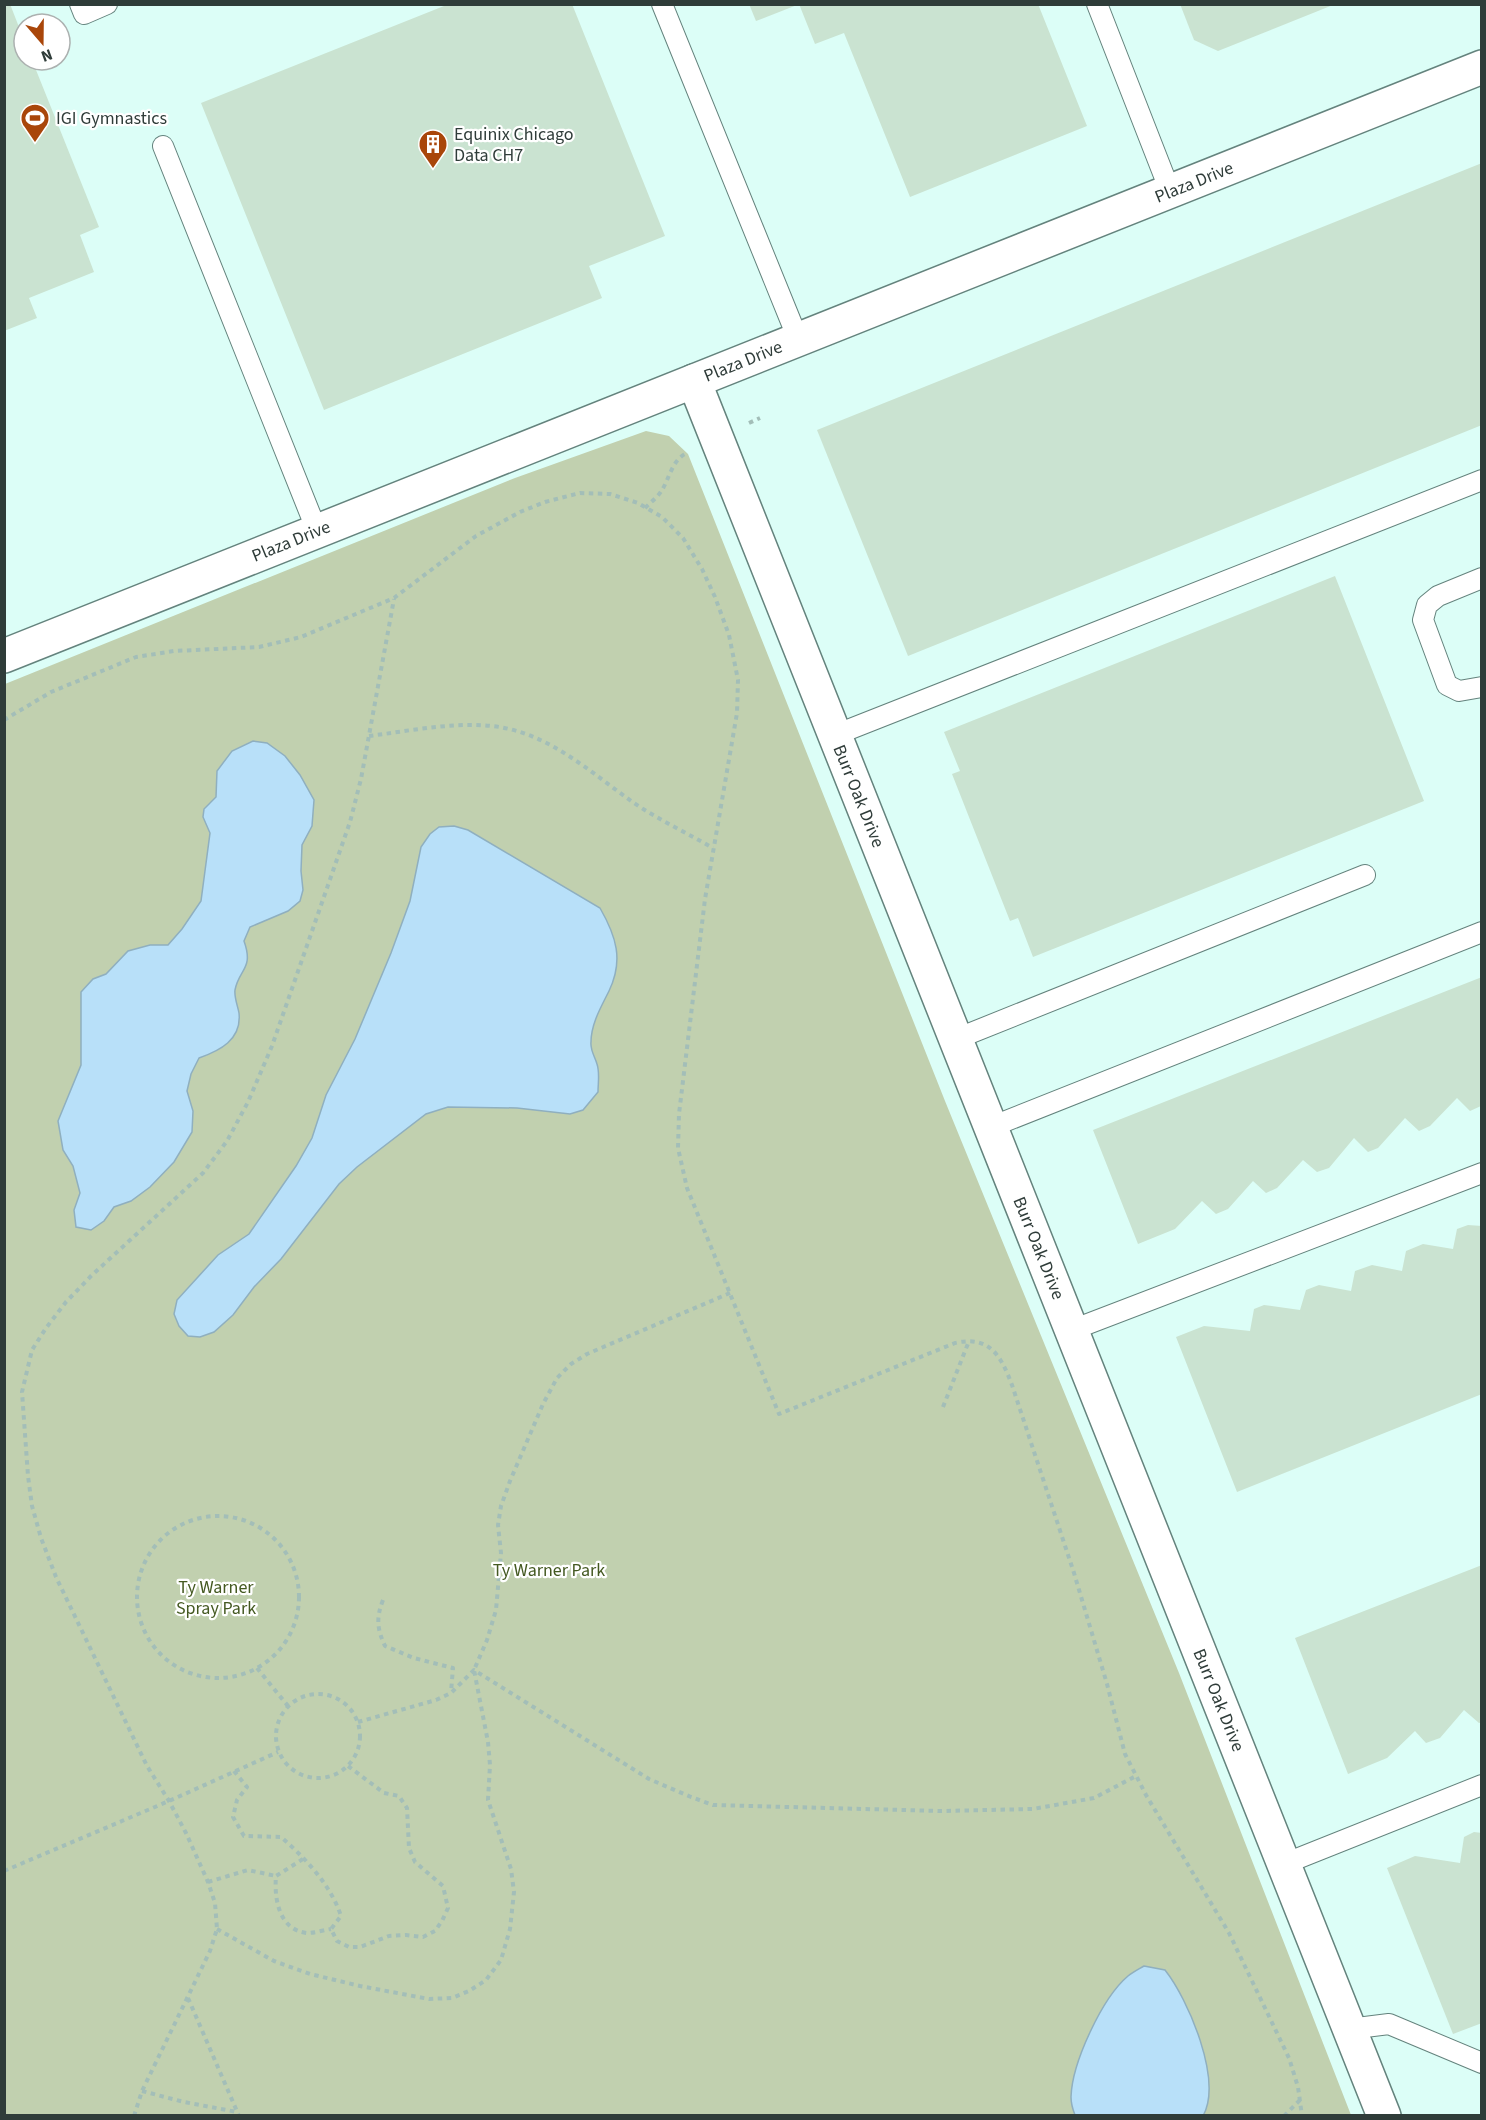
<svg xmlns="http://www.w3.org/2000/svg" width="1486" height="2120" font-family="'Source Sans 3',sans-serif">
<rect width="100%" height="100%" fill="#dcfef7"/>
<polygon fill="#c1d0af" points="646,431 669,436 688,454 945,1101 1179,1673 1351,2115 5,2116 5,684 515,478"/>
<g fill="#b8e0f9" stroke="#8fafbf" stroke-width="1.5">
<path d="M 253,741 L 267,743 L 285,756 L 300,775 L 314,800 L 312,826 L 302,845 L 301,871 L 303,890 L 300,901 L 288,911 L 250,927 L 244,941 C 254,969 239,969 235,990 C 234,997 238,1007 239,1013 C 242,1040 219,1051 199,1058 L 191,1074 L 187,1091 L 193,1111 L 192,1132 L 174,1162 L 150,1187 L 131,1201 L 114,1207 L 104,1221 L 91,1230 L 76,1227 L 74,1210 L 80,1193 L 73,1166 L 63,1150 L 58,1121 L 81,1065 L 81,992 L 93,979 L 106,974 L 128,951 L 150,945 L 168,945 L 182,929 L 201,901 L 210,833 L 203,817 L 204,809 L 216,797 L 217,771 L 232,751 Z"/>
<path d="M 454,826 L 468,830 L 600,908 C 616,936 624,960 609,991 C 601,1007 591,1024 591,1042 C 590,1050 595,1057 597,1064 C 600,1073 598,1083 598,1092 L 583,1110 L 570,1114 L 517,1108 L 448,1107 L 426,1114 L 357,1167 L 339,1184 L 281,1259 L 254,1287 L 233,1315 L 214,1332 L 200,1337 L 188,1336 L 179,1326 L 174,1314 L 177,1300 L 218,1255 L 249,1234 L 296,1166 L 312,1138 L 326,1095 L 355,1039 L 391,953 L 410,901 L 421,847 L 430,834 L 439,827 Z"/>
<path d="M 1144,1966 L 1165,1970 C 1188,1999 1223,2080 1203,2116 L 1075,2115 C 1073,2110 1071,2103 1071,2097 C 1072,2063 1102,1998 1128,1976 C 1133,1972 1139,1969 1144,1966 Z"/>
</g>
<g fill="#cae3d1">
<polygon points="4,4 10,4 24,40 24,60 32,60 99,227 80,235 94,272 29,298 37,318 4,331"/>
<polygon points="449,4 572,4 665,236 589,266 602,298 324,410 201,103"/>
<polygon points="749,4 797,4 797,5 756,21"/>
<polygon points="799,4 1038,4 1087,126 910,197 844,33 815,44"/>
<polygon points="1180,4 1333,4 1333,5 1218,51 1194,40"/>
<polygon points="1482,163 1482,425 908,656 817,430"/>
<polygon points="1335,576 1424,801 1033,957 1018,918 1010,921 952,774 960,771 944,732"/>
<polygon points="1482,977 1481,1106 1470,1111 1457,1098 1430,1126 1419,1131 1405,1118 1378,1148 1368,1152 1354,1138 1329,1168 1317,1172 1303,1160 1277,1188 1266,1193 1253,1181 1228,1209 1216,1214 1202,1201 1175,1229 1138,1244 1093,1130"/>
<polygon points="1468,1225 1482,1226 1482,1394 1237,1492 1176,1337 1204,1326 1250,1331 1254,1309 1264,1305 1300,1310 1306,1290 1319,1285 1351,1291 1355,1271 1372,1265 1402,1271 1406,1251 1423,1244 1453,1249 1457,1229"/>
<polygon points="1482,1565 1482,1722 1479,1723 1464,1710 1440,1738 1426,1743 1415,1731 1387,1758 1348,1774 1295,1638"/>
<polygon points="1474,1832 1482,1833 1482,2023 1453,2034 1387,1868 1415,1856 1460,1863 1464,1837"/>
</g>
<g fill="none" stroke-linecap="round" stroke-linejoin="round">
<g stroke="#64837d" stroke-width="22">
<g id="service">
<polyline points="80,4 84,14 107,4"/>
<polyline points="662,4 798,339"/>
<polyline points="1097,4 1170,191"/>
<polyline points="163,146 317,531"/>
<polyline points="1482,578 1438,596 1427,605 1423,620 1447,685 1459,691 1482,687"/>
<polyline points="835,735 1482,480"/>
<polyline points="956,1039 1365,875"/>
<polyline points="991,1127 1482,932"/>
<polyline points="1072,1330 1482,1173"/>
<polyline points="1284,1864 1482,1785"/>
<polyline points="1349,2029 1389,2024 1482,2063"/>
</g>
</g>
<g stroke="#64837d" stroke-width="36">
<g id="minor">
<polyline points="694,381 1384,2116"/>
<polyline points="4,656 1482,67"/>
</g>
</g>
<g stroke="#a3beb8" stroke-width="4" stroke-dasharray="4.5 4.5" stroke-linecap="butt">
<polyline points="749,423 760,418"/>
<path d="M 645,508 C 651,502 658,497 662,490 C 669,479 672,461 685,454"/>
<path d="M 4,720 L 51,692 L 136,657 L 174,651 L 259,647 L 301,637 L 394,598 L 476,536 L 520,512 L 545,502 L 580,493 L 610,494 L 638,503 L 662,517 L 683,538 L 702,569 L 715,597 L 729,635 L 738,680 L 737,713 L 705,899 L 679,1114 L 678,1148 L 687,1188 L 779,1414 L 955,1343 C 990,1335 1001,1356 1012,1385 L 1074,1573 L 1107,1684 L 1125,1754 L 1146,1795 L 1229,1933 L 1289,2058 L 1298,2087 L 1302,2116"/>
<path d="M 369,736 C 409,731 451,722 492,726 C 548,732 590,772 634,803 C 659,820 687,833 713,848"/>
<polyline points="943,1407 969,1341"/>
<circle cx="218" cy="1597" r="81"/>
<path d="M 383,1600 C 376,1618 377,1629 385,1646 L 414,1658 L 453,1668 L 451,1692"/>
<polyline points="257,1668 288,1706"/>
<circle cx="318" cy="1736" r="42"/>
<polyline points="358,1722 436,1700 451,1693 474,1670 649,1779 691,1797 713,1805 941,1811 1033,1809 1094,1798 1136,1776"/>
<path d="M 234,1771 L 247,1787 L 237,1800 L 233,1817 L 244,1836 L 281,1837 C 305,1858 331,1885 341,1916 L 331,1929 L 337,1941 L 349,1947 L 360,1947 L 389,1936 L 406,1935 L 423,1937 L 435,1931 L 442,1921 L 448,1908 L 443,1886 L 415,1862 L 409,1848 L 407,1808 L 399,1796 L 384,1793 L 348,1766"/>
<path d="M 303,1859 L 276,1876 C 274,1899 279,1930 307,1933 C 315,1933 324,1930 331,1929"/>
<polyline points="4,1871 169,1801 278,1752"/>
<polyline points="208,1882 248,1870 276,1876"/>
<polyline points="217,1929 274,1961 310,1974 360,1986 429,1999 452,1998 469,1991 486,1980 501,1960 510,1929 514,1892 511,1869 488,1800 490,1765 488,1742 474,1670 487,1640 496,1610 501,1553 498,1525 501,1506 510,1481 543,1404 557,1378 571,1364 587,1354 730,1293"/>
<polyline points="188,1998 239,2116"/>
<polyline points="142,2091 184,2102 237,2112"/>
<polyline points="134,2116 142,2091 210,1951 217,1929 215,1903 208,1882 186,1833 169,1801 147,1766 56,1577 41,1538 32,1506 28,1476 22,1392 32,1350 46,1328 66,1302 91,1276 203,1173 227,1141 248,1102 272,1046 350,822 361,779 394,599"/>
<polyline points="1284,2116 1300,2100"/>
</g>
<use href="#service" stroke="#fff" stroke-width="20"/>
<use href="#minor" stroke="#fff" stroke-width="33"/>
</g>
<defs>
<g id="stadium-pin" transform="scale(1.5)"><path d="M0 17L-7.5 6A9.5 9.5 0 1 1 7.5 6Z" fill="#a9460a" stroke="#fff"/><path d="M0-5a6.5 5 0 1 0 0 10a6.5 5 0 1 0 0-10ZM-3.5-1.8h7v3.6h-7Z" fill="#fff"/></g>
<g id="building-pin" transform="scale(1.5)"><path d="M0 17L-7.5 6A9.5 9.5 0 1 1 7.5 6Z" fill="#a9460a" stroke="#fff"/><path d="M-4-6H4V6H1V3H-1V6H-4ZM-2.5-4.3h1.7v1.8h-1.7ZM.8-4.3h1.7v1.8H.8ZM-2.5-1h1.7V.8h-1.7ZM.8-1h1.7V.8H.8Z" fill="#fff"/></g>
</defs>
<g fill-rule="evenodd">
<use href="#stadium-pin" x="35" y="118"/>
<use href="#building-pin" x="433" y="144"/>
</g>
<g text-anchor="middle" stroke-width="4.5" stroke-linejoin="round" paint-order="stroke">
<g font-size="18" fill="#2f3c39" stroke="#fff" text-anchor="start">
<text x="56" y="124">IGI Gymnastics</text>
<text x="454" y="140">Equinix Chicago<tspan x="454" dy="21">Data CH7</tspan></text>
</g>
<g font-size="18" fill="#2f3c39" stroke="#fff">
<text transform="translate(1194 182) rotate(-22)" y="6">Plaza Drive</text>
<text transform="translate(743 361) rotate(-22)" y="6">Plaza Drive</text>
<text transform="translate(291 541) rotate(-22)" y="6">Plaza Drive</text>
<text transform="translate(859 796) rotate(68)" y="6">Burr Oak Drive</text>
<text transform="translate(1039 1248) rotate(68)" y="6">Burr Oak Drive</text>
<text transform="translate(1219 1700) rotate(68)" y="6">Burr Oak Drive</text>
</g>
<g font-size="18" fill="#445921" stroke="#fff">
<text x="549" y="1576">Ty Warner Park</text>
<text x="216" y="1593">Ty Warner<tspan x="216" dy="21">Spray Park</tspan></text>
</g>
</g>
<rect width="1486" height="2120" fill="none" stroke="#2f3c39" stroke-width="12"/>
<g transform="translate(42 42) rotate(160)"><circle r="28" fill="#ffffff" stroke="#acb1b0" stroke-width="1.5"/>
<path d="M0-4.5L10 22L0 15L-10 22Z" fill="#a9460a"/>
<text y="-9" font-size="16" font-weight="bold" text-anchor="middle" fill="#2f3c39">N</text>
</g>
</svg>
